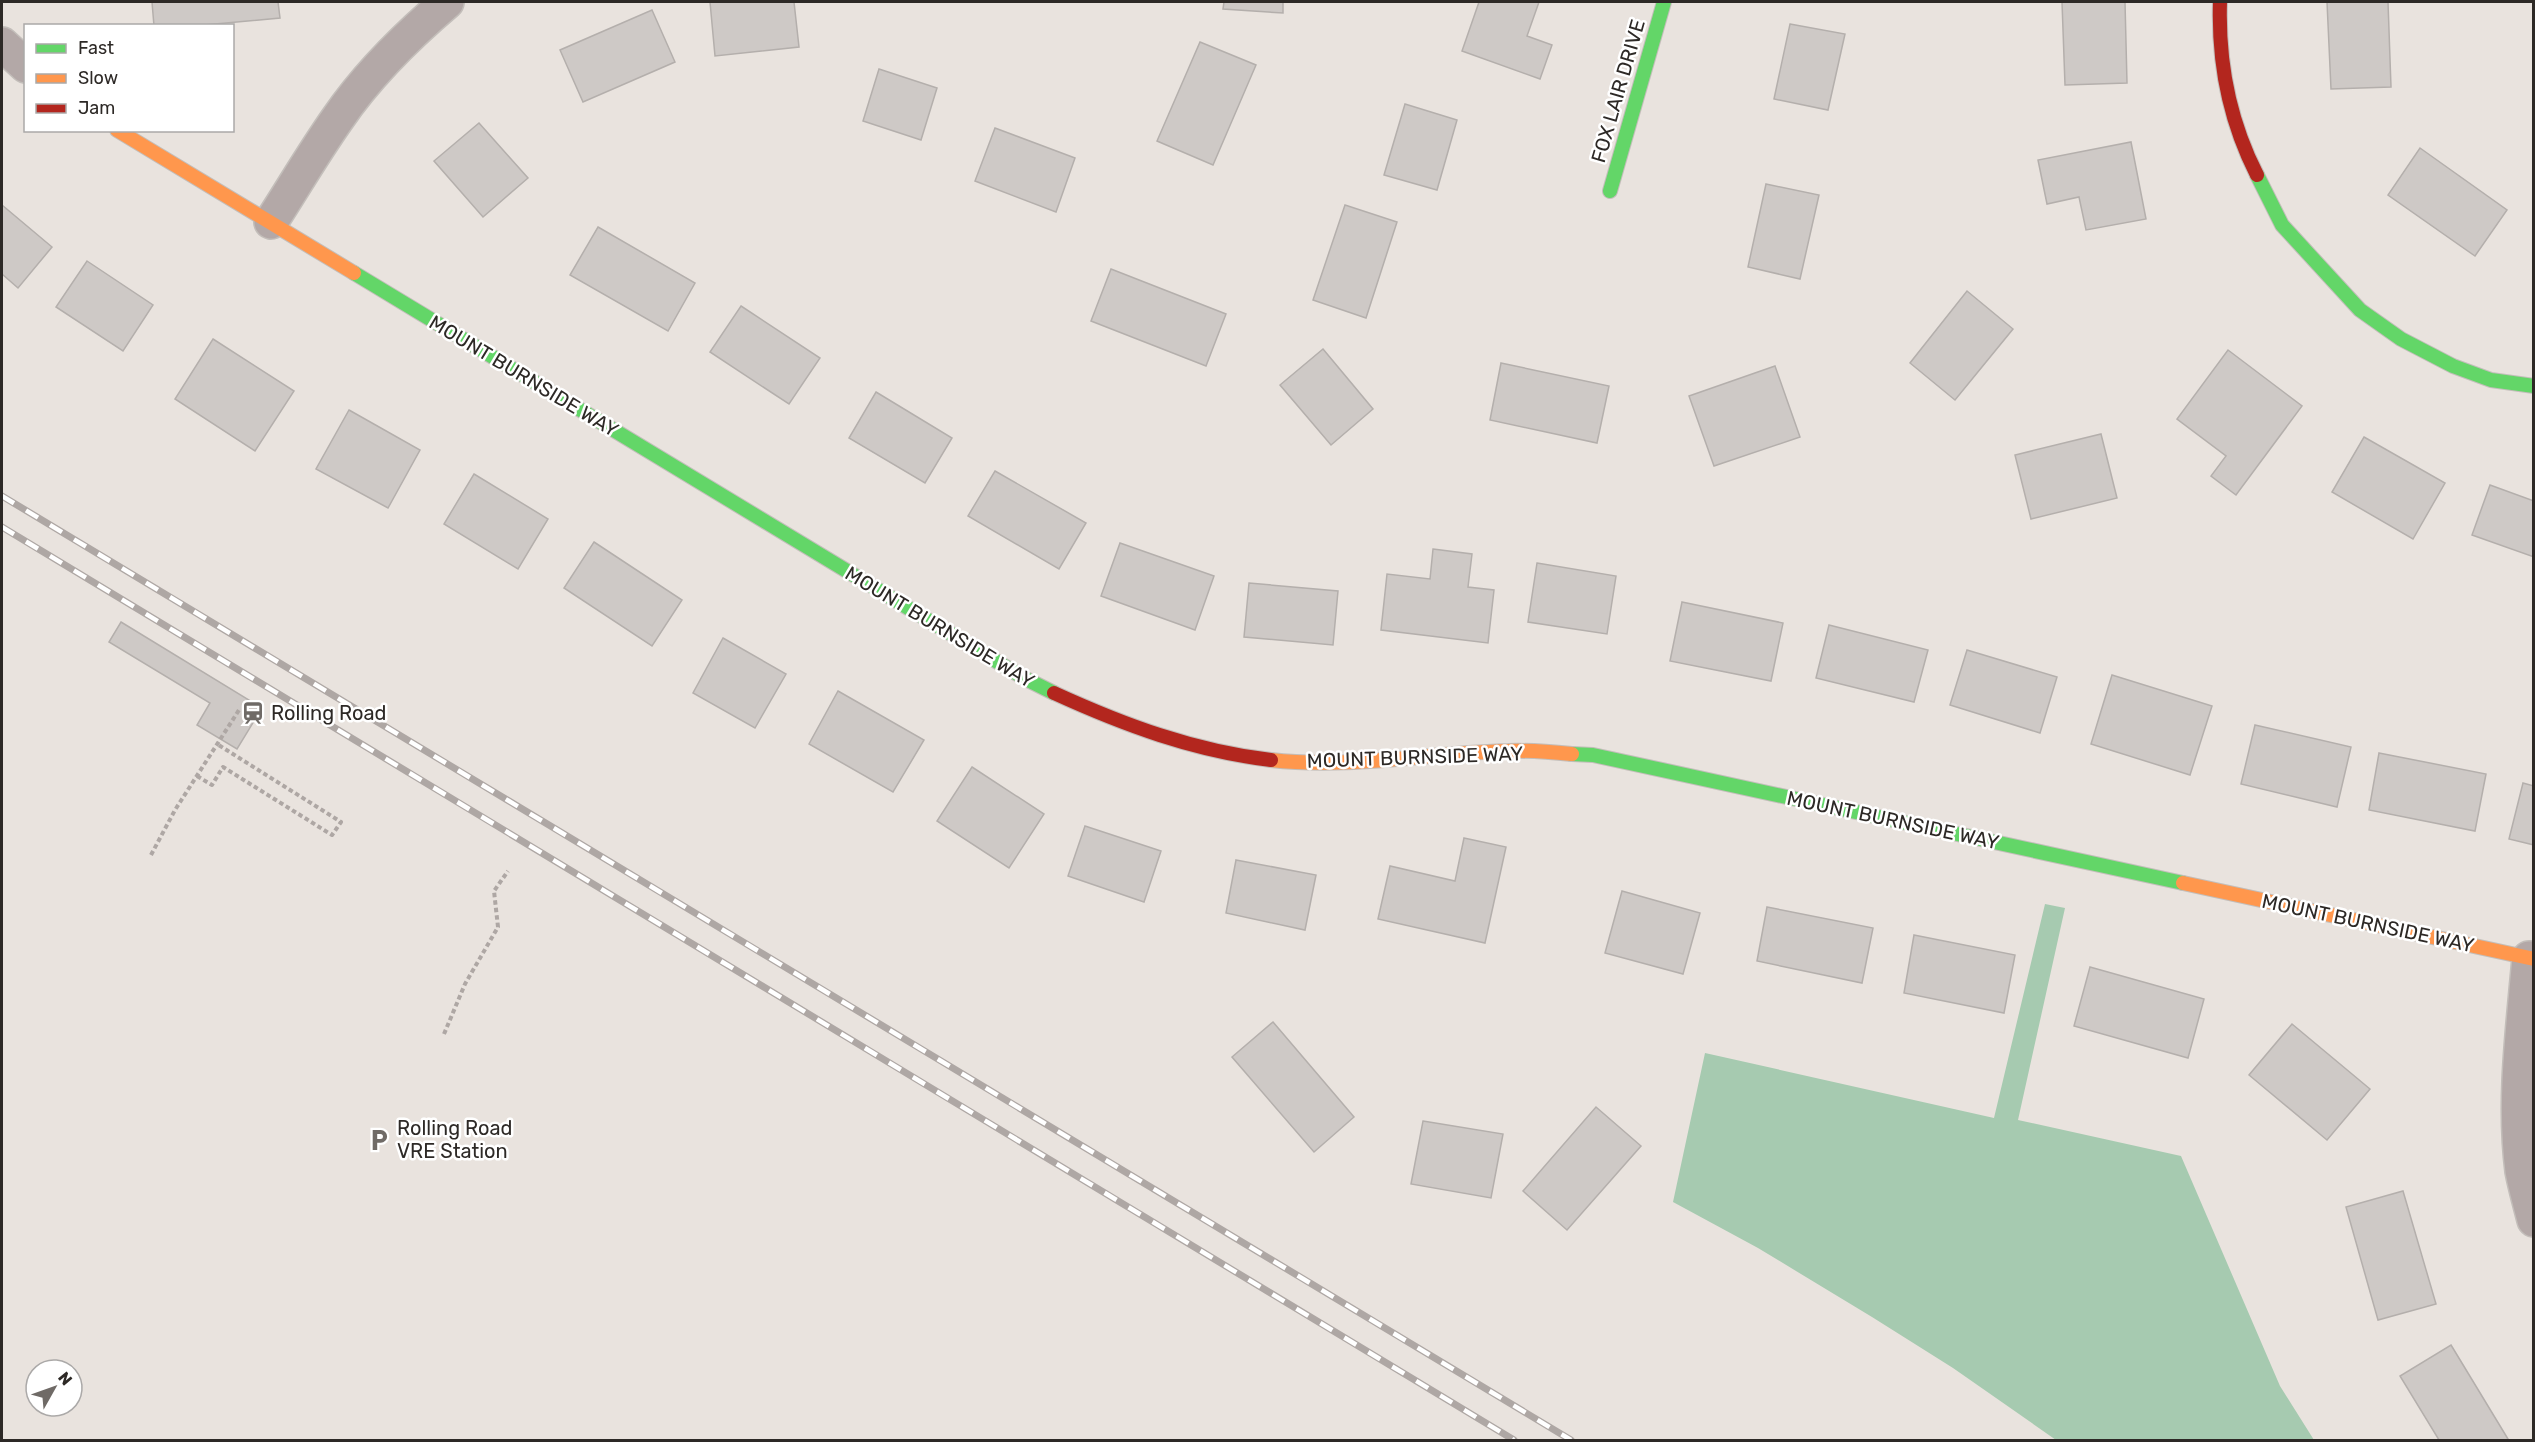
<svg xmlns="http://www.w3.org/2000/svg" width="2535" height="1442" font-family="Rubik,sans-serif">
<rect width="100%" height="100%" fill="#e9e3de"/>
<polygon fill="#a6cab0" points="2045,904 2065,908 2018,1120 2181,1156 2280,1386 2314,1440 2056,1440 1953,1368 1872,1317 1758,1248 1673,1202 1705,1053 1994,1118"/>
<g fill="#cec9c6" stroke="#b4afac" stroke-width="1.5">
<polygon points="152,2 278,2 280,18 193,26 154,26"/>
<polygon points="710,2 794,2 799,47 715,56"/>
<polygon points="1224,2 1283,2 1283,13 1223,9"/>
<polygon points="1479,2 1539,2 1527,36 1552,45 1540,79 1462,51"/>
<polygon points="2062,2 2125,2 2127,83 2065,85"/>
<polygon points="2327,2 2388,2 2391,87 2331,89"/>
<polygon points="652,10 675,62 583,102 560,50"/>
<polygon points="1790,24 1845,34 1828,110 1774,99"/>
<polygon points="1200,42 1256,65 1213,165 1157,141"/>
<polygon points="879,69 937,88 921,140 863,121"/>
<polygon points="1405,104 1457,120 1437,190 1384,175"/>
<polygon points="479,123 528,178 483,217 434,161"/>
<polygon points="995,128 1075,158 1056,212 975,181"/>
<polygon points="2131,142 2146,219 2086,230 2079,197 2047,204 2038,160"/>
<polygon points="2420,148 2507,210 2475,256 2388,195"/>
<polygon points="1766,184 1819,195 1800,279 1748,267"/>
<polygon points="2,205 52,247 18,288 2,274"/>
<polygon points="1345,205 1397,222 1366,318 1313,300"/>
<polygon points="598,227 695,283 668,331 570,275"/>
<polygon points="87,261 153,305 123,351 56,307"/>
<polygon points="1111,269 1226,314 1206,366 1091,321"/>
<polygon points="1967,291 2013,329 1955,400 1910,363"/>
<polygon points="741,306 820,358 789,404 710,352"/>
<polygon points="213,339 294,391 255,451 175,399"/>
<polygon points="1323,349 1373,409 1331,445 1280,385"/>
<polygon points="2228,350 2302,406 2236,495 2211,476 2226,456 2177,419"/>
<polygon points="1501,363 1609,386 1597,443 1490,420"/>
<polygon points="1775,366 1800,437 1714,466 1689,396"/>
<polygon points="876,392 952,438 925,483 849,438"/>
<polygon points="349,410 420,450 388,508 316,469"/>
<polygon points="2101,434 2117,498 2031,519 2015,455"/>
<polygon points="2364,437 2445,483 2413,539 2332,492"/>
<polygon points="995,471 1086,523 1059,569 968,516"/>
<polygon points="474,474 548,519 518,569 444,524"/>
<polygon points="2490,485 2534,501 2534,557 2472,535"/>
<polygon points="594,542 682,600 652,646 564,588"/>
<polygon points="1120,543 1214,576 1195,630 1101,596"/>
<polygon points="1433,549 1472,554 1468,587 1494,590 1488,643 1381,630 1387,574 1430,579"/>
<polygon points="1537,563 1616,576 1607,634 1528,622"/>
<polygon points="1249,583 1338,591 1333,645 1244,637"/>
<polygon points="1682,602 1783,623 1771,681 1670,661"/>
<polygon points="121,622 262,708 237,749 197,725 210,703 109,642"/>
<polygon points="1829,625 1928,650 1914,702 1816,678"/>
<polygon points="723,638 786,674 755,728 693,693"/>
<polygon points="1967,650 2057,677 2040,733 1950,705"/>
<polygon points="2112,675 2212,706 2190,775 2091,744"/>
<polygon points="838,691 924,740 893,792 809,744"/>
<polygon points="2255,725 2351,747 2337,807 2241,784"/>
<polygon points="2379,753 2486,774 2475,831 2369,810"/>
<polygon points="972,767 1044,814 1009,868 937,821"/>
<polygon points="2523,783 2534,786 2534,845 2509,839"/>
<polygon points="1085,826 1161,851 1144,902 1068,876"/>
<polygon points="1464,838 1506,847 1485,943 1378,919 1390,866 1455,881"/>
<polygon points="1236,860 1316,875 1305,930 1226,913"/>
<polygon points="1622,891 1700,913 1683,974 1605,953"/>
<polygon points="1767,907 1873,928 1862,983 1757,961"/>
<polygon points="1914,935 2015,955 2004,1013 1904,993"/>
<polygon points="2090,967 2204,999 2188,1058 2074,1026"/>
<polygon points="1273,1022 1354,1117 1314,1152 1232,1057"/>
<polygon points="2292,1024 2370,1089 2327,1140 2249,1075"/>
<polygon points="1596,1107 1641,1146 1567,1230 1523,1191"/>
<polygon points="1423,1121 1503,1134 1491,1198 1411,1184"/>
<polygon points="2403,1191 2436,1304 2378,1320 2346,1207"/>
<polygon points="2451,1345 2508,1439 2506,1440 2439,1440 2400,1376"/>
</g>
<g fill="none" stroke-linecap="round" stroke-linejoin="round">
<g stroke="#c3beba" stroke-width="36">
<g id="street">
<polyline points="2,44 26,66"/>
<path d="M 271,222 C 293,188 314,152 338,118 C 368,74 407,36 447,2"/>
<path d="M 2529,958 C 2523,1028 2513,1100 2522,1171 C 2525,1187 2530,1204 2534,1220"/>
</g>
</g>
<g stroke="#c3beba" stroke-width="16">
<g id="fast">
<polyline points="2257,175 2282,225 2360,310 2401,339 2453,366 2491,380 2534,386"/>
<polyline points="1610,191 1664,2"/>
<polyline points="354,273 1024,678 1054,693"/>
<polyline points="1572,754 1593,755 2183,883"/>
</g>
</g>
<g stroke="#c3beba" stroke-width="16">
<g id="slow">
<polyline points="117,130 354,273"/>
<path d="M 1271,760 C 1350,769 1429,753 1508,751 C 1529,750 1551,752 1572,754"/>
<polyline points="2183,883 2534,959"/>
</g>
</g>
<g stroke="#c3beba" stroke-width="16">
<g id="jam">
<path d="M 2220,2 C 2218,63 2229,120 2257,175"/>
<path d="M 1054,693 C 1124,725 1194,751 1271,760"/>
</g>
</g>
<g stroke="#aea7a4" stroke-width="4" stroke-dasharray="4.5 3" stroke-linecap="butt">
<polyline points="197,776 212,785 223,767 332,835 341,822 217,744"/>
<polyline points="151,855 175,810 239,710"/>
<polyline points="444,1034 465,984 498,927 494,891 508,871"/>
</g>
<use href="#street" stroke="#b3a8a7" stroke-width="33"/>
<use href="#fast" stroke="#63d668" stroke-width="14"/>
<use href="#slow" stroke="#ff974d" stroke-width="14"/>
<use href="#jam" stroke="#b3261e" stroke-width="14"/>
<g stroke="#aea7a4" stroke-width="7">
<g id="rail">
<polyline points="2,496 1571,1440"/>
<polyline points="2,527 1514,1440"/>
</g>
</g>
<use href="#rail" stroke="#fff" stroke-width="4.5" stroke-dasharray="14" stroke-linecap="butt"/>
</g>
<defs>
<g id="station-bare" transform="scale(1.8)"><path d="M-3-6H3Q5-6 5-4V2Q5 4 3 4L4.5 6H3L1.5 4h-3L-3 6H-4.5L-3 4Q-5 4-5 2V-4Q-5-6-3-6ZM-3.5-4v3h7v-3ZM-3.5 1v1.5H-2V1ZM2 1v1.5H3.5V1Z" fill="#6f6a66" stroke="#fff" stroke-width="2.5" paint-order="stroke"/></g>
<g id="parking-bare" transform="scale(1.8)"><path d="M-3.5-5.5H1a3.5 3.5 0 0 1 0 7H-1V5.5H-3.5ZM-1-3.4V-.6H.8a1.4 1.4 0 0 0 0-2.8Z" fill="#6f6a66" stroke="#fff" stroke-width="2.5" paint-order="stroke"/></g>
</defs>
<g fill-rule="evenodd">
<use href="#station-bare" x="253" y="713"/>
<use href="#parking-bare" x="379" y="1140"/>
</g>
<g text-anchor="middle" stroke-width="5" stroke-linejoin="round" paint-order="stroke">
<g font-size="20" fill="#2d2926" stroke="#fff">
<text transform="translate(1618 91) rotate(-74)" y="7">FOX LAIR DRIVE</text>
<text transform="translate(524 376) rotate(31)" y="7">MOUNT BURNSIDE WAY</text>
<text transform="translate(940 627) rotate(31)" y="7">MOUNT BURNSIDE WAY</text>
<text transform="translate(1415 757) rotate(-2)" y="7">MOUNT BURNSIDE WAY</text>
<text transform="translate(1893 820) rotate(12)" y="7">MOUNT BURNSIDE WAY</text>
<text transform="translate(2368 923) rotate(12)" y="7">MOUNT BURNSIDE WAY</text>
</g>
<g font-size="20" fill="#2d2926" stroke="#fff" text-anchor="start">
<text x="271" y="720">Rolling Road</text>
<text x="397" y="1135">Rolling Road<tspan x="397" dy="23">VRE Station</tspan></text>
</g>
</g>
<rect width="2535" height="1442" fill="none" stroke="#2d2926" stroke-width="6"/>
<rect x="24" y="24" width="210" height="108" fill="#ffffff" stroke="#aba9a8" stroke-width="1.5"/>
<rect x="36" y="44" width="30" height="9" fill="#63d668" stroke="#aba9a8" stroke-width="1.5"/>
<text x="78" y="54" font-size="18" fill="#2d2926">Fast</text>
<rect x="36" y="74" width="30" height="9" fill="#ff974d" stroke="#aba9a8" stroke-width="1.5"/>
<text x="78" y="84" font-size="18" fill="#2d2926">Slow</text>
<rect x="36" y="104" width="30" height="9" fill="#b3261e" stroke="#aba9a8" stroke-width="1.5"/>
<text x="78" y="114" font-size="18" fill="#2d2926">Jam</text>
<g transform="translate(54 1388) rotate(50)"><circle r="28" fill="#ffffff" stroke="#aba9a8" stroke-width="1.5"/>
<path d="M0-4.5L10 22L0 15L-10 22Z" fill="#6f6a66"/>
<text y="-9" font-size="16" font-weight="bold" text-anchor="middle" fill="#2d2926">N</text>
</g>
</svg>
